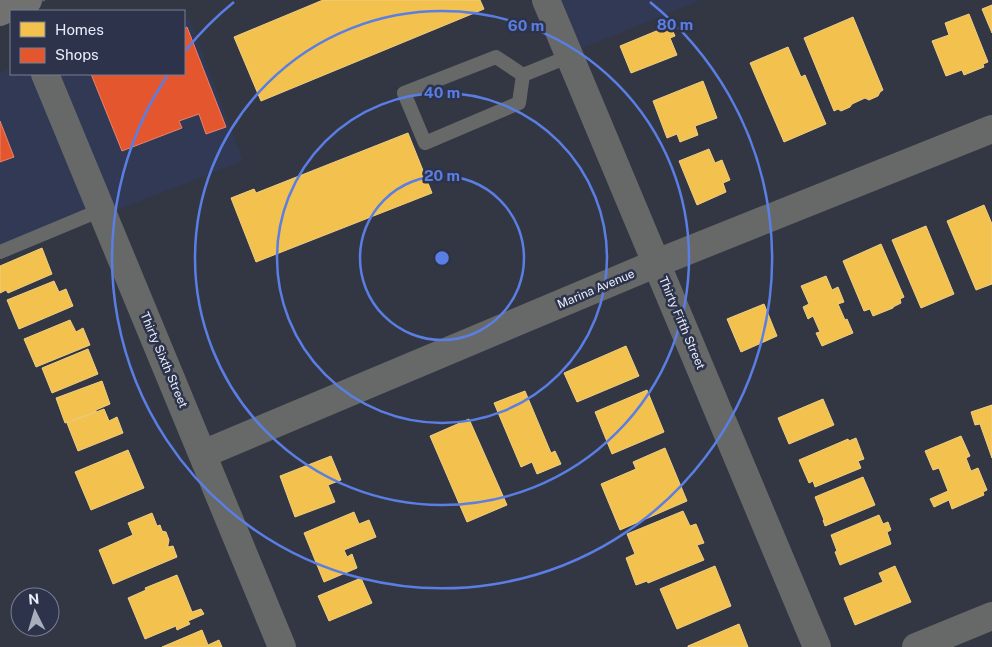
<svg xmlns="http://www.w3.org/2000/svg" width="992" height="647" font-family="'Public Sans',sans-serif">
<rect width="100%" height="100%" fill="#333744"/>
<g fill="#313954">
<polygon points="544,0 701,0 566,55"/>
<polygon points="184,17 190,19 243,161 78,225 0,258 0,73 11,68 11,74 184,74"/>
</g>
<g fill="#f2c14e" stroke="#efce82">
<polygon points="323,0 480,0 484,9 261,101 234,37"/>
<polygon points="992,5 992,33 982,9"/>
<polygon points="969,14 988,62 983,64 984,67 964,75 962,70 946,76 932,41 949,35 945,23"/>
<polygon points="853,17 883,90 880,92 878,96 869,100 865,98 852,104 850,107 841,111 838,109 834,111 804,38"/>
<polygon points="666,27 667,30 672,29 675,36 670,38 677,55 631,73 620,46"/>
<polygon points="788,47 801,77 805,75 826,124 784,142 750,63"/>
<polygon points="703,81 717,118 695,126 698,135 680,142 677,134 667,138 653,101"/>
<polygon points="408,133 432,193 256,262 231,198 254,189 256,193"/>
<polygon points="709,149 715,163 722,160 730,180 723,183 726,192 697,205 679,161"/>
<polygon points="984,205 992,224 992,284 976,290 947,221"/>
<polygon points="926,226 954,294 921,308 892,240"/>
<polygon points="881,244 904,297 900,299 901,303 893,307 893,308 873,316 870,309 864,311 843,261"/>
<polygon points="42,248 52,274 8,293 6,290 0,293 0,266"/>
<polygon points="826,276 832,290 838,287 844,302 838,304 845,320 847,319 853,333 822,346 816,333 820,332 813,316 808,319 803,307 809,304 801,286"/>
<polygon points="54,281 59,292 66,289 73,306 19,329 7,300"/>
<polygon points="764,304 777,336 741,352 727,319"/>
<polygon points="70,320 76,332 83,328 90,345 36,367 24,339"/>
<polygon points="626,346 639,376 577,402 564,373"/>
<polygon points="88,349 98,374 52,393 42,368"/>
<polygon points="102,381 110,404 96,410 96,412 65,423 56,398"/>
<polygon points="647,390 664,432 612,454 595,412"/>
<polygon points="525,391 551,453 555,451 561,464 537,474 532,462 521,467 494,403"/>
<polygon points="823,399 834,425 789,444 778,418"/>
<polygon points="992,405 992,458 980,424 975,425 971,412"/>
<polygon points="104,409 109,421 117,417 123,433 78,451 67,423"/>
<polygon points="469,419 507,505 467,522 430,436"/>
<polygon points="961,436 970,456 966,458 971,471 978,468 987,490 983,492 984,495 952,509 949,500 934,507 930,499 948,491 939,468 933,470 925,451"/>
<polygon points="856,438 864,459 858,461 861,468 815,487 813,481 809,483 799,460 848,439 849,441"/>
<polygon points="665,448 687,501 620,530 601,484 636,469 633,462"/>
<polygon points="128,450 144,488 91,510 75,472"/>
<polygon points="331,456 341,480 328,485 335,502 295,517 280,476"/>
<polygon points="863,477 875,505 825,526 823,520 824,520 815,497"/>
<polygon points="683,511 690,526 696,524 704,543 697,545 704,560 648,583 647,581 636,585 626,558 635,554 627,534"/>
<polygon points="354,512 359,524 369,520 376,537 344,550 347,557 352,554 357,568 324,582 304,533"/>
<polygon points="152,513 157,526 160,525 162,531 166,532 169,540 168,545 168,547 173,546 177,557 113,584 99,550 133,535 128,523"/>
<polygon points="879,515 883,524 888,522 891,530 887,532 891,544 840,565 835,552 837,551 831,535"/>
<polygon points="715,566 731,606 677,629 660,589"/>
<polygon points="895,566 911,602 855,625 844,598 883,582 879,573"/>
<polygon points="177,575 192,612 201,609 204,614 188,621 190,624 177,630 176,626 145,639 128,598 146,590 145,588"/>
<polygon points="361,578 372,603 329,621 318,596"/>
<polygon points="739,624 748,647 688,647 688,646"/>
<polygon points="202,630 208,645 219,640 222,647 162,647"/>
</g>
<g fill="#e4572e" stroke="#e6846c">
<polygon points="187,27 226,127 206,134 199,114 179,121 182,128 122,151 91,74 184,74 184,29"/>
<polygon points="0,121 14,157 0,162"/>
</g>
<g fill="none" stroke-linecap="round" stroke-linejoin="round">
<g stroke="#676968" stroke-width="14">
<polyline points="523,75 519,103 425,143 404,93 496,57 523,75 570,56"/>
<polyline points="0,252 101,210"/>
</g>
<g stroke="#676968" stroke-width="28">
<polyline points="546,0 817,647"/>
<polyline points="45,74 282,647"/>
<polyline points="203,454 657,263 992,129"/>
<polyline points="916,647 992,616"/>
</g>
<polyline stroke="#717270" stroke-width="28" points="0,12 28,0"/>
<g stroke="#6e7075" stroke-width="1">
<polyline points="0,5 13,0"/>
<polyline points="18,11 45,0"/>
<polyline points="0,19 11,14"/>
</g>
</g>
<g fill="none" stroke="#5a7ee3" stroke-width="2.5">
<circle cx="442" cy="258" r="82"/>
<circle cx="442" cy="258" r="165"/>
<circle cx="442" cy="258" r="247"/>
<path d="M186 50A330 330 0 0 1 234 2M650 2A330 330 0 1 1 167 76"/>
</g>
<g text-anchor="middle" stroke-width="5" stroke-linejoin="round" paint-order="stroke">
<g font-size="12" fill="#e9eefd" stroke="#2d334a">
<text transform="translate(596 289) rotate(-23)" y="4">Marina Avenue</text>
<text transform="translate(682 323) rotate(67)" y="4">Thirty Fifth Street</text>
<text transform="translate(164 360) rotate(67)" y="4">Thirty Sixth Street</text>
</g>
</g>
<circle cx="442" cy="258" r="8" fill="#5a7ee3" stroke="#2d334a" stroke-width="2.5"/>
<g font-size="15" text-anchor="middle" font-weight="bold" fill="#5a7ee3" stroke="#2d334a" stroke-width="5" stroke-linejoin="round" paint-order="stroke">
<text x="675" y="30">80 m</text>
<text x="526" y="31">60 m</text>
<text x="442" y="98">40 m</text>
<text x="442" y="181">20 m</text>
</g>
<rect x="10" y="10" width="175" height="65" fill="#2d334a" stroke="#787e92"/>
<rect x="20" y="22" width="25" height="15" fill="#f2c14e" stroke="#787e92"/>
<text x="55" y="35" font-size="15" fill="#e9eefd">Homes</text>
<rect x="20" y="48" width="25" height="15" fill="#e4572e" stroke="#787e92"/>
<text x="55" y="60" font-size="15" fill="#e9eefd">Shops</text>
<g transform="translate(35 612) rotate(355)"><circle r="24" fill="#2d334a" stroke="#787e92"/>
<path d="M0-4L9 19L0 12L-9 19Z" fill="#a9aebc"/>
<text y="-8" font-size="14" font-weight="bold" text-anchor="middle" fill="#e9eefd">N</text>
</g>
</svg>
